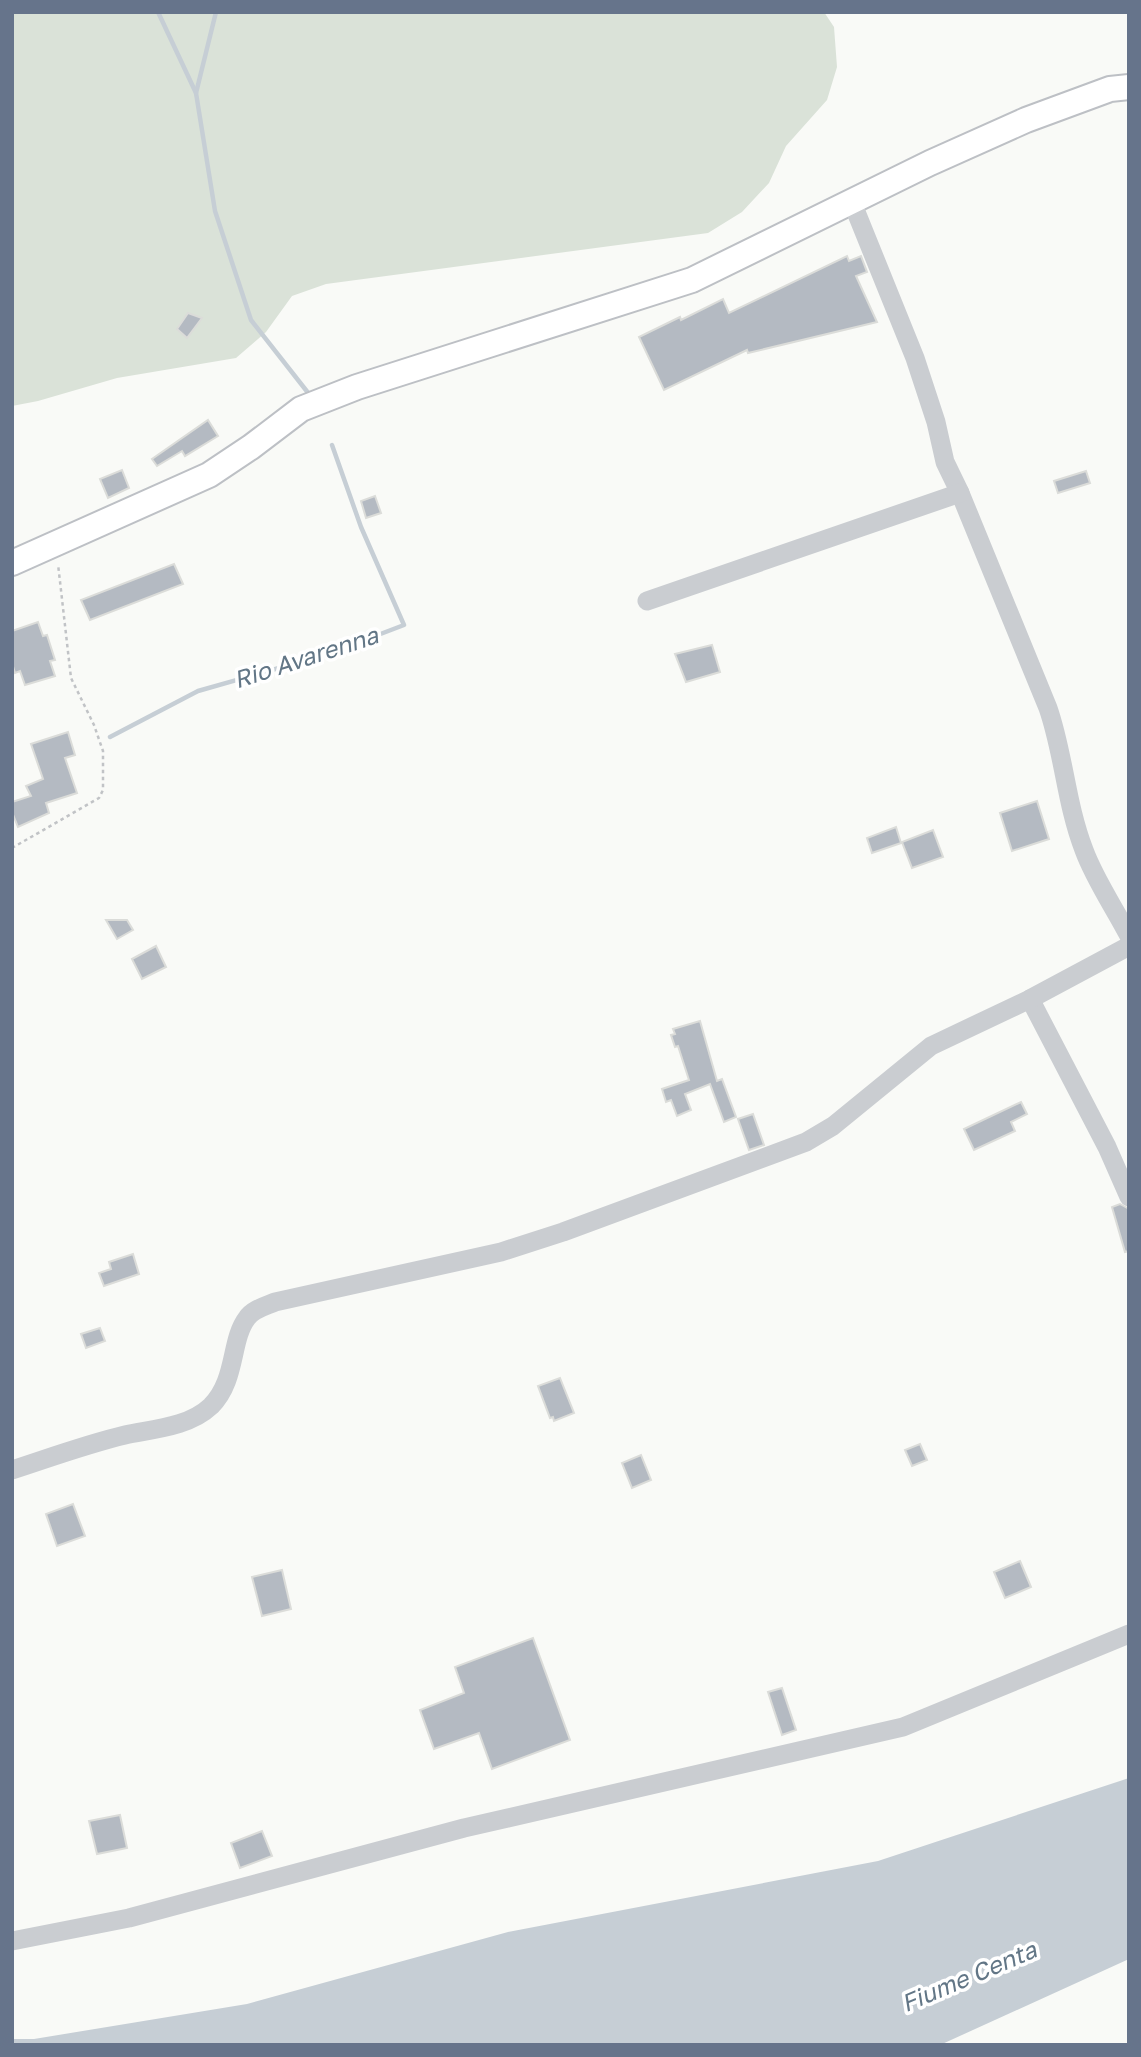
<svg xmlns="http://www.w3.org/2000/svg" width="1141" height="2057" font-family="'Golos Text',sans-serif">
<rect width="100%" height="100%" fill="#f9faf7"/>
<polygon fill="#dae2d8" points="12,12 824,12 834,27 837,67 827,100 786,146 769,183 742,212 708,233 326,284 292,296 266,332 236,358 117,378 38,401 12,406"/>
<polygon fill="#c6ced5" points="1129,1778 1129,1959 940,2045 12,2045 12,2039 34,2039 247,2004 508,1932 878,1861"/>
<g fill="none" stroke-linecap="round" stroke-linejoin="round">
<g stroke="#c6ced5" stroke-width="4.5">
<polyline points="158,12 196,93 215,211 251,320 309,394"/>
<polyline points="196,93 216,12"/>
<polyline points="110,737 198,691 328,654 404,625 361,527 332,445"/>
</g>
</g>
<g fill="#b4bac2" stroke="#dbdcd9" stroke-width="2">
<polygon points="847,256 849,261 861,256 867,272 856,276 877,322 748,353 747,350 664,390 639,337 680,317 681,320 723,299 729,313"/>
<polygon points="188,313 202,318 187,338 177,329"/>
<polygon points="208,420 218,436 185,456 182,451 157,466 152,459"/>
<polygon points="122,470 129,488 108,498 100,479"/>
<polygon points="1086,471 1090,483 1058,493 1054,481"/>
<polygon points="375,496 381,513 366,518 361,501"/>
<polygon points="174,564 183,584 90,620 81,600"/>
<polygon points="38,622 43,636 47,635 55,660 50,661 55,676 25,685 20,671 15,673 12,663 12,631"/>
<polygon points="712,645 720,672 686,682 675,654"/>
<polygon points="68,732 75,755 65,758 77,793 46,803 49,813 18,827 12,812 12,802 31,796 26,786 43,779 31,744"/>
<polygon points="1037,801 1049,839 1012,851 1000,813"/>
<polygon points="896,827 901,843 872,853 867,838"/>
<polygon points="933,830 943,857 912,868 902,842"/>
<polygon points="106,920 127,920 133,930 117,939"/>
<polygon points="156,946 166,967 142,979 132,959"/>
<polygon points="700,1021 717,1081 722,1079 736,1117 724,1122 710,1084 685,1094 691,1110 677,1116 671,1100 666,1102 662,1089 689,1080 678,1046 675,1047 671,1035 675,1034 673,1029"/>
<polygon points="1021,1102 1027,1114 1011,1122 1015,1131 974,1150 964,1129"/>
<polygon points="753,1114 764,1145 749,1150 738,1119"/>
<polygon points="1120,1204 1129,1209 1129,1251 1125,1252 1112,1207"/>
<polygon points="133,1254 139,1274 104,1286 99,1273 111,1269 109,1262"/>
<polygon points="100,1328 105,1341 86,1348 81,1334"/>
<polygon points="560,1378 574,1413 554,1421 553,1417 550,1418 538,1386"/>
<polygon points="920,1444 927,1460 912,1466 905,1450"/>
<polygon points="641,1455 651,1480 632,1488 622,1463"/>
<polygon points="73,1504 85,1536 57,1546 46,1514"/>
<polygon points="1020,1561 1031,1587 1005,1598 994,1572"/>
<polygon points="282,1570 291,1609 262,1616 252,1577"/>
<polygon points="533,1638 570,1740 492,1769 479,1733 434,1749 420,1710 464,1693 455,1667"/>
<polygon points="782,1688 796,1730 782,1735 768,1692"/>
<polygon points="120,1815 127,1848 97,1854 89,1821"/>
<polygon points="262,1831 272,1856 240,1868 231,1843"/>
</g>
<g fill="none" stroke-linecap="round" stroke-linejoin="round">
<g stroke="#bdc0c5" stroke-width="28">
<polyline id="major" points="12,563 209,475 251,447 301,409 357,387 692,280 930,163 1026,120 1110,89 1129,87"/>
</g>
<polyline stroke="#c1c3c6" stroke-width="2.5" stroke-dasharray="3.5 3.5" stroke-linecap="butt" points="12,848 99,798 103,790 103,751 94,725 71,678 58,564"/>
<g stroke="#cacdd1" stroke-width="19">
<path d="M 852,202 L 915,358 L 936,422 L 945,462 L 960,493 L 1048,708 C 1064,754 1066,804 1084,850 C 1095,880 1114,907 1129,936"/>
<polyline points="647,601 960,493"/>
<polyline points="1030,999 1107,1147 1129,1197"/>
<path d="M 12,1470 C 49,1458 87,1444 125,1435 C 153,1429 189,1427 211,1406 C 237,1380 230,1340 247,1318 C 253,1309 266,1306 275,1302 L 501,1252 L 563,1232 L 806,1142 L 833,1126 L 931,1046 L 1030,999 L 1129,946"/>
<polyline points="12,1941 129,1918 464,1828 903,1727 1129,1634"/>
</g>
<use href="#major" stroke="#fff" stroke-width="24"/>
</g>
<g text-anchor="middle" stroke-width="7" stroke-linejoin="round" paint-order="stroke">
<g font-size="24" font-style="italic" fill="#627686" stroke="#fff">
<text transform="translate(306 658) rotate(-18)" y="8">Rio Avarenna</text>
<text transform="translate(969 1977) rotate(-23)" y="8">Fiume Centa</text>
</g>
</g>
<rect width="1141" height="2057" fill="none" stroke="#66748b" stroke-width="28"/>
</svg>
